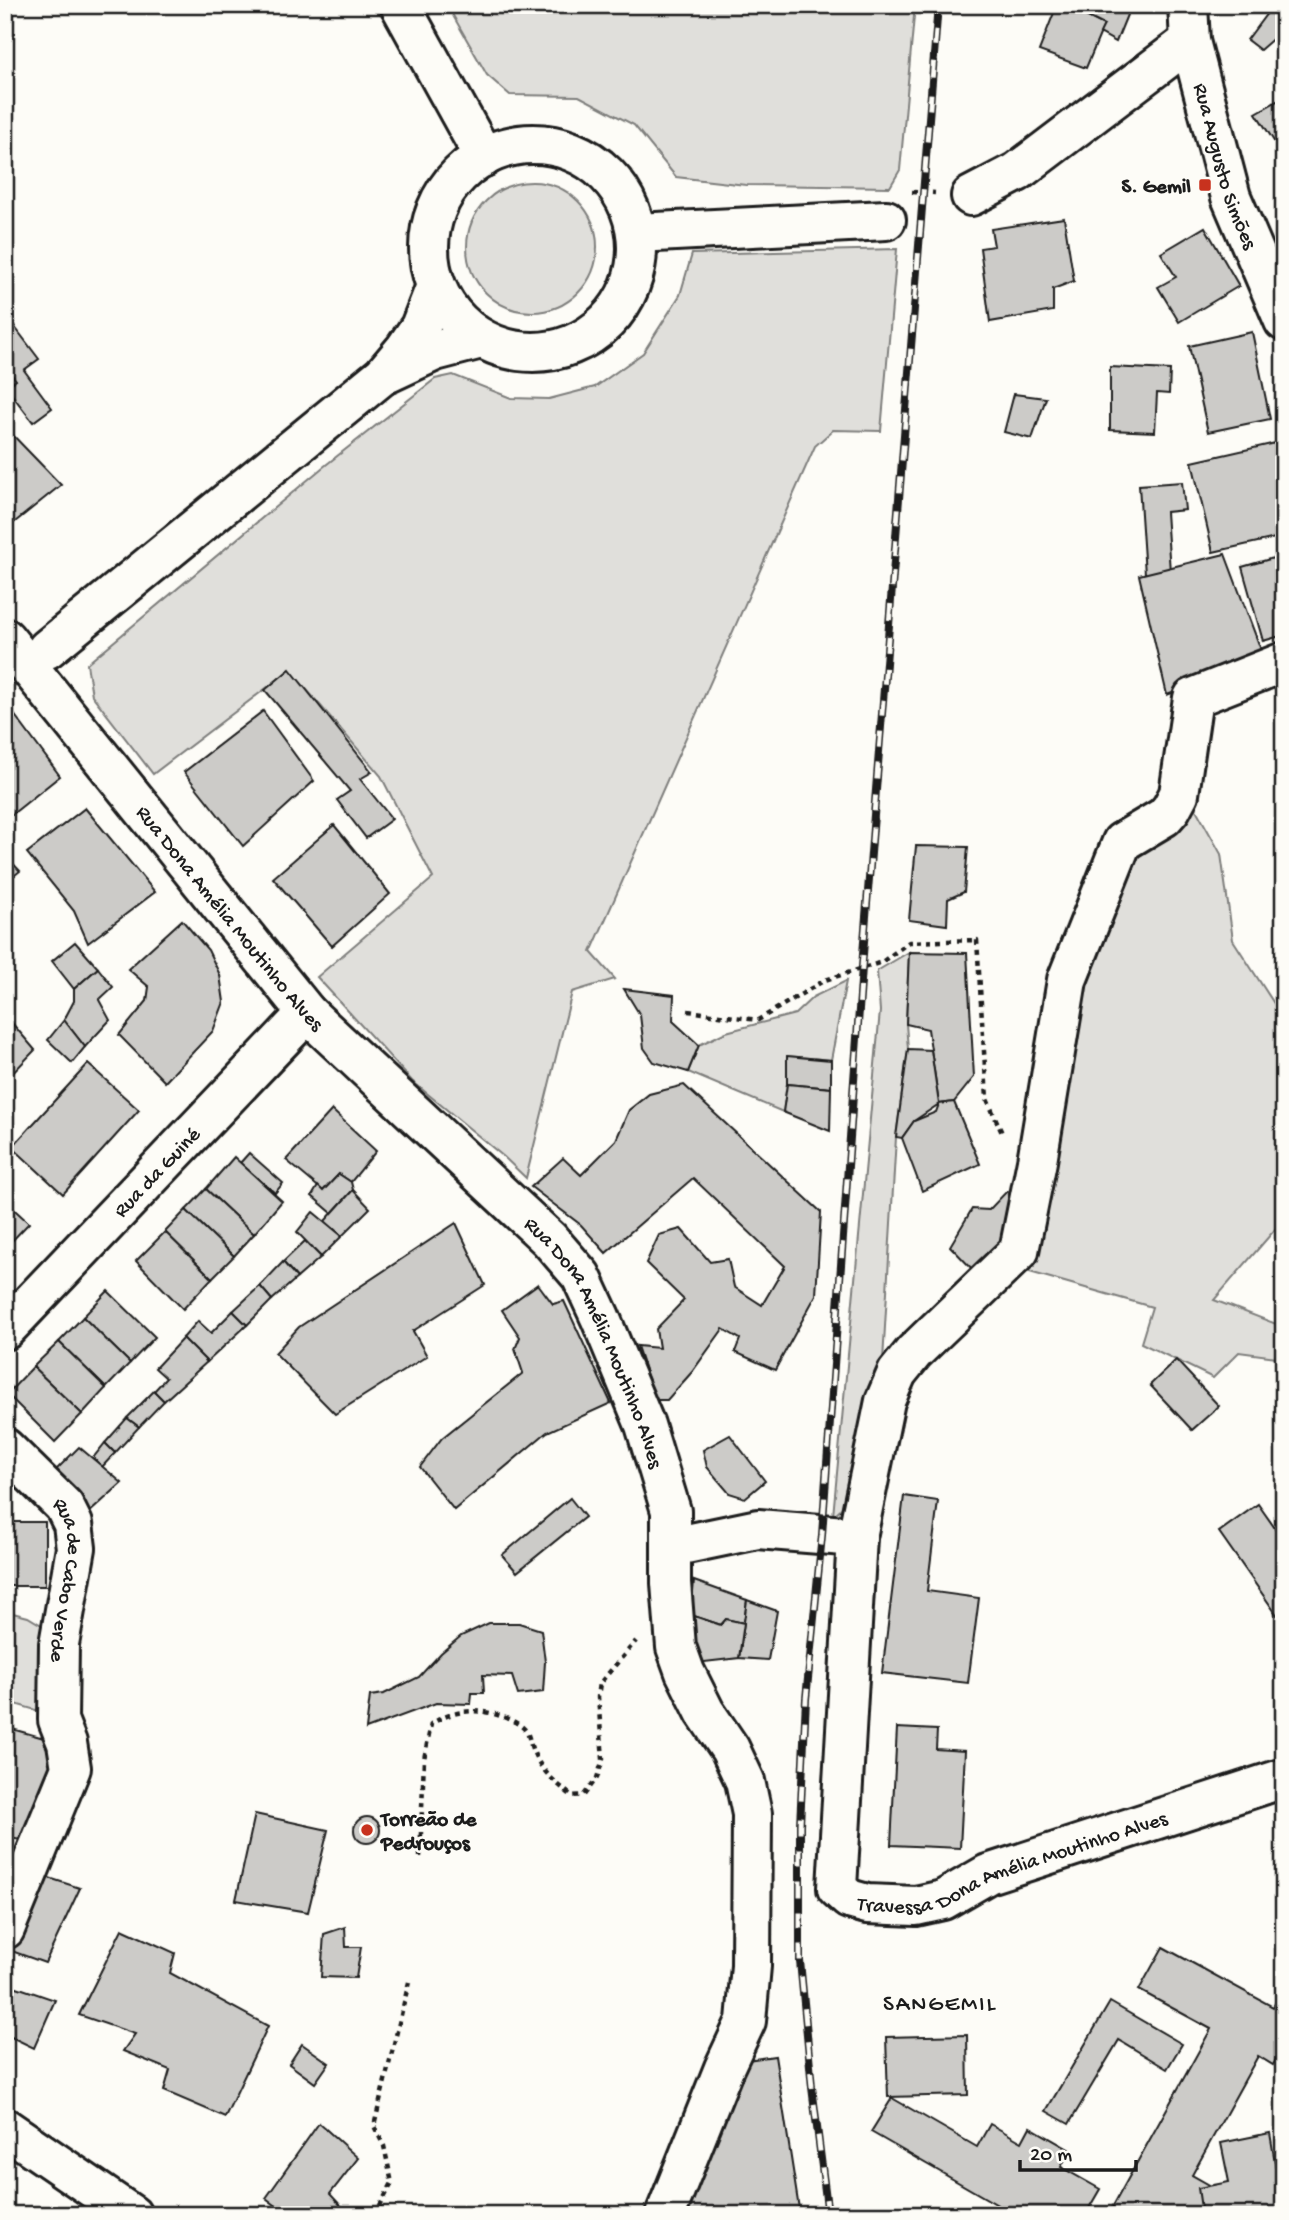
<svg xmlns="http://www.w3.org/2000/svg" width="1289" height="2220" font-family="'Gochi Hand',sans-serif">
<rect width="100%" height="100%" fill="#fdfcf7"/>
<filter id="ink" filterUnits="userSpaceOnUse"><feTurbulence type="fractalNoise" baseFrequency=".0143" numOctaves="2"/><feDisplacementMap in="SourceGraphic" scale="14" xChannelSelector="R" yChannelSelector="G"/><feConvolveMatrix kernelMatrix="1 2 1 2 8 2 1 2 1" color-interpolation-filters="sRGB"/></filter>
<g filter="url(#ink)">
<g fill="#e0dfdb" stroke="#7e7e7c" stroke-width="2">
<polygon points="447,5 915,5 900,170 890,187 746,185 676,177 634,125 579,96 510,95 487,75"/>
<circle cx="532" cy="247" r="65"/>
<polygon points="897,249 881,431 833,430 815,446 591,952 615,979 572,992 526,1178 504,1157 412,1081 317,977 433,878 381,776 290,670 153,774 92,695 87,664 322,468 435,379 453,375 511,398 549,399 595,387 643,353 680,295 692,254"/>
<polygon points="1193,804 1221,854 1233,940 1284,1019 1284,1219 1214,1300 1284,1327 1284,1358 1239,1352 1213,1378 1141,1343 1152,1307 1026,1271 1079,983 1123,861"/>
<polygon points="909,952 906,1024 908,1049 896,1137 882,1378 849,1501 833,1516 880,1011 877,971"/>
<polygon points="846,981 831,1060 787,1056 787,1084 783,1112 688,1072 699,1045 726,1032 795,1014 813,997"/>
<polygon points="5,1611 28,1617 48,1629 49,1714 5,1701"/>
</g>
<g fill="#cccbc8" stroke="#1c1c1c" stroke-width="2">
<polygon points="1057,5 1064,5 1104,25 1086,68 1039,51"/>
<polygon points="1064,5 1131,5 1116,42 1100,33 1104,25"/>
<polygon points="1273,5 1284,5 1284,29 1260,50 1247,40"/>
<polygon points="1284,97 1284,157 1256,113"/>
<polygon points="1064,218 1074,281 1053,289 1053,311 990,322 980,248 994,246 991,229"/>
<polygon points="1205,227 1239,286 1179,322 1158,287 1176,277 1161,253"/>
<polygon points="5,314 39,359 24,370 52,408 33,422 6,387 16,380 5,366"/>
<polygon points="1252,332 1270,419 1208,432 1189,346"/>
<polygon points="1110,367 1170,370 1169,394 1157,393 1155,432 1110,430"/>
<polygon points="1014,394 1046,398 1032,439 1004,432"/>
<polygon points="5,427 61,485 5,530"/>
<polygon points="1284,441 1284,536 1213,552 1192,462"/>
<polygon points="1182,482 1185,510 1166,512 1170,572 1145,574 1139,485"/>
<polygon points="1225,554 1264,658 1167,695 1139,575"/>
<polygon points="1284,555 1284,635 1263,641 1242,567"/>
<polygon points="290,669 372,772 360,779 392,819 366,838 337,800 350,791 265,690"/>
<polygon points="5,702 60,776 5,820"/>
<polygon points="263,711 314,781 243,846 184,772"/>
<polygon points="85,808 155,892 88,943 74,911 27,853"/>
<polygon points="334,825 390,894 332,946 273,878"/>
<polygon points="916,846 968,847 964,892 948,899 947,925 909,920"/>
<polygon points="5,855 20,871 5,883"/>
<polygon points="182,920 208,950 220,975 224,1002 213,1031 165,1082 119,1035 147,1001 149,987 128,969"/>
<polygon points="75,942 98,968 74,989 52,961"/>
<polygon points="909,952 967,953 974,1077 954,1102 939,1104 928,1029 906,1024"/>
<polygon points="98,968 113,987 99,1000 110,1020 85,1047 64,1020 74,1001 74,989"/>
<polygon points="624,989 674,995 673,1021 699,1045 688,1072 654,1062 644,1048 640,1015"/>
<polygon points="5,1015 35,1050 5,1081"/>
<polygon points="64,1020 85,1047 72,1063 48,1040"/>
<polygon points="908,1049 931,1050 939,1104 914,1121 902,1138 896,1137"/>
<polygon points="787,1056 831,1060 831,1088 787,1084"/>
<polygon points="88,1064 139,1110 63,1194 12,1147"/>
<polygon points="787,1084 831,1088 830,1131 783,1112"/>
<polygon points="684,1085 821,1212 816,1295 775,1370 735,1352 740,1339 723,1329 692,1372 667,1400 655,1400 637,1346 659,1348 656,1329 684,1300 646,1263 659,1235 681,1229 710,1262 728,1259 734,1287 762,1305 785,1266 693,1178 606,1253 581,1225 531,1187 563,1158 581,1175 616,1140 629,1110 649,1094"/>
<polygon points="954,1102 980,1164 922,1191 902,1138 914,1121 936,1112 939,1104"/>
<polygon points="332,1110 376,1151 351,1182 339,1174 323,1191 286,1160"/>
<polygon points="249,1153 283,1183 275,1193 240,1163"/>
<polygon points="234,1157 282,1201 254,1234 206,1189"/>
<polygon points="339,1174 351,1182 353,1190 332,1213 312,1196 318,1186 323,1191"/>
<polygon points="206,1189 254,1234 234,1256 186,1210"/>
<polygon points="353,1190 370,1208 342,1236 325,1221"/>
<polygon points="1007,1191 1015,1193 1012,1233 977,1274 950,1246 972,1209 989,1210"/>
<polygon points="5,1201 29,1223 7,1246 5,1244"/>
<polygon points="186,1210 234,1256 212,1278 165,1232"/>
<polygon points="313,1212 342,1236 321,1257 297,1232"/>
<polygon points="456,1223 485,1285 413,1331 427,1356 335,1414 275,1353 299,1327"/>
<polygon points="165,1232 212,1278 183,1309 136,1261"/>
<polygon points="305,1241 321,1257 297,1278 283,1262"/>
<polygon points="283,1262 297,1278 272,1300 260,1286"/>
<polygon points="538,1284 553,1304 564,1301 611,1403 547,1432 454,1510 420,1467 442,1438 523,1373 515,1349 520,1337 502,1310"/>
<polygon points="260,1286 272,1300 247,1325 233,1311"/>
<polygon points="108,1291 155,1337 130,1363 83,1317"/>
<polygon points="233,1311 247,1325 207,1362 183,1338 198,1321 211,1333"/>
<polygon points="83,1317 130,1363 106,1388 59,1342"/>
<polygon points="183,1338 207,1362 164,1401 154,1391 166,1378 155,1368"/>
<polygon points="59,1342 106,1388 82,1414 33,1367"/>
<polygon points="1176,1360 1219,1406 1192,1430 1150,1385"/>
<polygon points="33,1367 82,1414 55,1442 7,1394"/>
<polygon points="154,1391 164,1401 139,1427 127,1418"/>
<polygon points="127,1418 139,1427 115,1453 105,1443"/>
<polygon points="730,1435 765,1481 745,1498 729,1493 707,1467 703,1450"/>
<polygon points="105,1443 115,1453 102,1467 93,1458"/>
<polygon points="79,1447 122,1483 89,1513 53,1473"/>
<polygon points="904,1496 938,1501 927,1591 979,1598 968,1683 882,1673"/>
<polygon points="570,1498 585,1517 517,1572 502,1555"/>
<polygon points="1258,1504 1284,1541 1284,1625 1219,1532"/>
<rect x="5" y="1522" width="40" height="64"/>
<polygon points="694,1581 747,1600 744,1623 726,1619 721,1625 691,1615"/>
<polygon points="747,1600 777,1611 768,1660 739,1658"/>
<polygon points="691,1615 721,1625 726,1619 744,1623 739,1658 696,1663"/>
<polygon points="489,1623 519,1623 541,1630 545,1662 543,1692 518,1695 512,1676 483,1675 484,1693 472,1693 471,1704 436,1703 366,1729 370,1696 384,1694 419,1677 441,1653 461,1636"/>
<polygon points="5,1727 58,1742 31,1842 5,1837"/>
<polygon points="897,1728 937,1730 936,1749 965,1751 960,1848 891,1845"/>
<polygon points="255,1814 328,1830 308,1912 236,1900"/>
<circle cx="367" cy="1830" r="13"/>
<polygon points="5,1844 9,1845 14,1873 5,1896"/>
<polygon points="40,1875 80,1888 45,1963 6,1949"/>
<polygon points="345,1927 346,1947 361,1947 356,1978 321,1977 324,1934"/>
<polygon points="122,1929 175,1953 170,1973 268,2026 225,2117 164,2091 170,2070 123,2051 135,2034 79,2015"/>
<polygon points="1163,1947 1273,2007 1282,1992 1284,1993 1284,2046 1273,2065 1258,2056 1192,2175 1213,2187 1197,2215 1108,2215 1211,2029 1139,1990"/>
<polygon points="5,1983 55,2000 34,2048 5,2034"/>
<polygon points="1110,2002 1182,2044 1167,2069 1119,2040 1069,2124 1046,2111"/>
<polygon points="967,2035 968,2095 888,2097 886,2037"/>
<polygon points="302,2044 329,2063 315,2083 289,2064"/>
<polygon points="775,2056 800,2215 681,2215 747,2060"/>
<polygon points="892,2098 977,2147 990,2124 1022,2142 1030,2127 1070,2150 1061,2167 1100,2189 1085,2215 1015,2215 871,2132"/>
<polygon points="319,2123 358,2158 330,2194 346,2211 343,2215 288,2215 266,2198"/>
<polygon points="1270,2133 1284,2215 1202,2215 1198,2188 1229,2182 1221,2143"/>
</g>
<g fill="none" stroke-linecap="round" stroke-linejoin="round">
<g stroke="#1c1c1c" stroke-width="44">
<g id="minor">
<path id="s1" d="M 1188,5 L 1190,41 L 1231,197 L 1284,321"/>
<polyline points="971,196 1017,172 1190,41"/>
<polyline points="637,233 886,220"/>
<path id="s2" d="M 5,638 L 307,1013 L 549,1239 L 581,1276 L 600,1317 L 645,1425 L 671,1511 L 671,1583 L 676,1647 L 685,1672 L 705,1712 L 730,1749 L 745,1781 L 752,1814 L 751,1966 L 746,2021 L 724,2068 L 665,2215"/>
<path id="s3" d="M 1284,662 L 1193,698 L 1179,794 L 1171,809 L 1164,817 L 1122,842 L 1067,980 L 1037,1161 L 1019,1251 L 914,1352 L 897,1373 L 885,1401 L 857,1537 L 837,1888 L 849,1899 L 867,1904 L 916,1906 L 943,1900 L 988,1874 L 1284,1778"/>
<path id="s4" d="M 5,1330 L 307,1013"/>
<path id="s5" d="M 5,1448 L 64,1506 L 73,1524 L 76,1548 L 59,1644 L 58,1720 L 67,1743 L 71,1768 L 5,1929"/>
<polyline points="672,1547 758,1529 857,1537"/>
<polyline points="5,2128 132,2215"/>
</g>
</g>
<g stroke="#1c1c1c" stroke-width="44">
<g id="tertiary">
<polyline points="400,5 484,157"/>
<circle cx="533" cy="248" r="104"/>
<polyline points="388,373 435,351 481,339"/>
<polyline points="47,649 383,375 405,349 420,327 436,286"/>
</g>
</g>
<g stroke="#1c1c1c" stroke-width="4.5" stroke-dasharray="5 5" stroke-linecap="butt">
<polyline points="912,192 935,193"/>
<polyline points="688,1011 758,1020 825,980 882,962 909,942 977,940 987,1099 1002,1133"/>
<path d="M 420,1857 L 424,1759 L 431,1724 C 455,1709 482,1707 508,1719 C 515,1722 522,1725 526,1731 C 530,1737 530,1745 533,1751 C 541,1771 555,1782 572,1796 L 584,1795 L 597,1778 L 603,1759 L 598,1697 L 600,1683 L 636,1641"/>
<polyline points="375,2215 392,2183 384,2146 374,2126 409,1982"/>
</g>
<use href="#minor" stroke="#fdfcf7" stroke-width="38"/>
<use href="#tertiary" stroke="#fdfcf7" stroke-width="38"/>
<g stroke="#1c1c1c" stroke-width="8">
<polyline id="rail" points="828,2215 812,2087 800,1961 800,1825 806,1699 822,1535 862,967 938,5"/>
</g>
<use href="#rail" stroke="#fdfcf7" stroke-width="5" stroke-dasharray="16" stroke-linecap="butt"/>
</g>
</g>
<g fill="#c8321e" stroke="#fdfcf7" stroke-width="2.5">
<rect x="1198" y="178" width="14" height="14" rx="3.5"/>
<circle cx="367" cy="1830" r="7"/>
</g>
<g text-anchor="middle" stroke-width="5" stroke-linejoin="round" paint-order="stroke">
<g font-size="21" fill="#1c1c1c" stroke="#fdfcf7">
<text dy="7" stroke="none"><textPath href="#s1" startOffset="166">Rua Augusto Simões</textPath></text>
<text dy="7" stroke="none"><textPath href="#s2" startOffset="359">Rua Dona Amélia Moutinho Alves</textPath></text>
<text dy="7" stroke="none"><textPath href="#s4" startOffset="219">Rua da Guiné</textPath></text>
<text dy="7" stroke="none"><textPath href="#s2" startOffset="926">Rua Dona Amélia Moutinho Alves</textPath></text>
<text dy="7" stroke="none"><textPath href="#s5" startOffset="158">Rua de Cabo Verde</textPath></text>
<text dy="7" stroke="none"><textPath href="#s3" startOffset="1577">Travessa Dona Amélia Moutinho Alves</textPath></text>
</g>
<g font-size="21" font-weight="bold" fill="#1c1c1c" stroke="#fdfcf7" text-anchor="end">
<text x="1191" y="192">S. Gemil</text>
<text x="381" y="1825" text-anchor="start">Torreão de<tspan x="381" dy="24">Pedrouços</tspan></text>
</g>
<g font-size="23" letter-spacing="2" fill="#1c1c1c" stroke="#fdfcf7">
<text x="940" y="2010">SANGEMIL</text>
</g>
</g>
<rect width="1289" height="2220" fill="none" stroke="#fdfcf7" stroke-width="28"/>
<rect x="14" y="14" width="1261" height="2192" fill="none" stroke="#1c1c1c" stroke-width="2.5" filter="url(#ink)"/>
<path d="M1020 2160v10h116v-10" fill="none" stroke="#1c1c1c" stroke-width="3.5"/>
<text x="1030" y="2160" font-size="21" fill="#1c1c1c" stroke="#fdfcf7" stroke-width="5" paint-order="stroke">20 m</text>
</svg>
